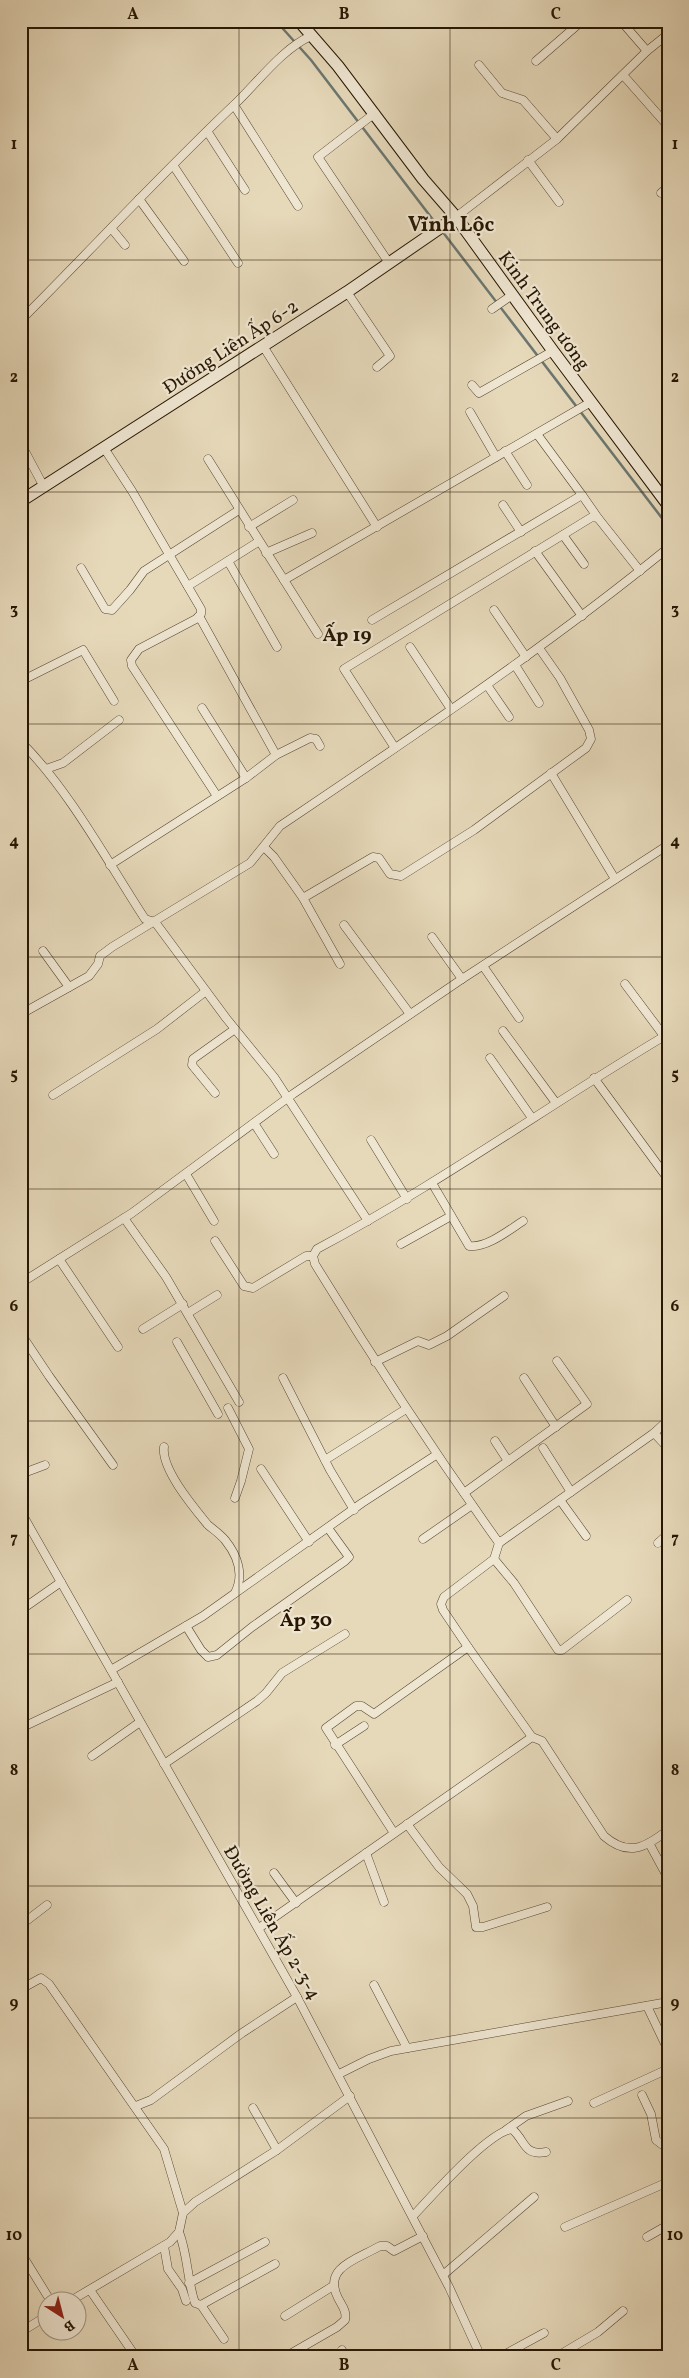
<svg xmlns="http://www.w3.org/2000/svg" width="689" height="2378" font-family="Vollkorn,serif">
<rect width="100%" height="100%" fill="#e6d9ba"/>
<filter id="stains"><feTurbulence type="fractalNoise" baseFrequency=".004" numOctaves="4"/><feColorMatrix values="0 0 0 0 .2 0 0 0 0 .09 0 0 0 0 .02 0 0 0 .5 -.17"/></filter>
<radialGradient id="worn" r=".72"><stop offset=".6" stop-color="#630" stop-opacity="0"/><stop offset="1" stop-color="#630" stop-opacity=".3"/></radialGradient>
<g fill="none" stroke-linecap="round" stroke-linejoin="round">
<g stroke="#6c7770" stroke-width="2.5">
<polyline points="276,21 311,60 437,225"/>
<polyline points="442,231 668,526"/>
</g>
<g stroke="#564730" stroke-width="9">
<g id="street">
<polyline points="621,21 647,51"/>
<polyline points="536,61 582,21"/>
<polyline points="479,65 502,93 523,100 557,139"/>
<polyline points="623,75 668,126"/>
<polyline points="234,105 298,206"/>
<polyline points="375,113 318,157 389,263"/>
<polyline points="207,131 245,190"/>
<polyline points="528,160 559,202"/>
<polyline points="173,165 238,263"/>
<polyline points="661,193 668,187"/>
<polyline points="139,199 184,261"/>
<polyline points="456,217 557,139 647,51 668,34"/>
<polyline points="111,228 125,245"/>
<polyline points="347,292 390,356 377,367"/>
<polyline points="492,309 512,295"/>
<path d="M 21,320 C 93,248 161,174 235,104 C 257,83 283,48 311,36"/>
<polyline points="263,346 377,527"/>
<polyline points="472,385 479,393 553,351"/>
<polyline points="470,412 496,457"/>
<polyline points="537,434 582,495"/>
<polyline points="21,444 44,487"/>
<polyline points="104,448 132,491 201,609 201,614 196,619 139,649 131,660 132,666 217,796"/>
<polyline points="505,451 527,485"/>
<polyline points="208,459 284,580"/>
<polyline points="503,505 521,532"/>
<polyline points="249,527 293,500"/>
<polyline points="563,535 584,564"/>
<polyline points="535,551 582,616"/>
<polyline points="266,553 312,533"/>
<polyline points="228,561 277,647"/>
<polyline points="81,568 105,609 112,610 130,590 144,571 239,510"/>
<polyline points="188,586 258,542"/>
<polyline points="494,610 526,657"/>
<polyline points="372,620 582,495 598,518"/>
<polyline points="318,634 284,580 591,402"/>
<polyline points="410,647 451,709"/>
<polyline points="515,665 539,703"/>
<polyline points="21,681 83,650 114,701"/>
<polyline points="487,685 509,717"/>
<polyline points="202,708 246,778"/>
<path d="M 21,742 C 70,791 107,861 145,919 L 155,922 L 226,1018 L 274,1077 L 368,1221"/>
<polyline points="395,748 344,669 592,517 598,518 640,571"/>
<polyline points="276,755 310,738 316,739 320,746"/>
<polyline points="46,769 63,763 119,720"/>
<polyline points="551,773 615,879"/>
<polyline points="264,847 274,857 303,898 373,857 379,858 390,874 401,876 474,830 586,748 591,739 589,730 560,678 539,648"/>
<polyline points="110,865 246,778 276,755 199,616"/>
<polyline points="303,898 340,964"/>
<polyline points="344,925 410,1014"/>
<polyline points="432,937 462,979"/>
<polyline points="43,951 69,987"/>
<polyline points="483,966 519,1018"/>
<polyline points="625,984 664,1036"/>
<path d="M 21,1014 L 89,976 L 98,964 L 100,956 L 112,947 L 250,863 L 280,826 C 412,737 544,649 668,548"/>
<polyline points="503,1031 556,1103"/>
<path d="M 668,1034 C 550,1104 439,1184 317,1249 L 313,1256 L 315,1264 C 373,1359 434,1452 499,1543 L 654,1433 L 668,1420"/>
<polyline points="490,1058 532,1118"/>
<polyline points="594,1078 668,1179"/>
<polyline points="215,1093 192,1065 193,1059 235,1029"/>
<polyline points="53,1095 157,1029 206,991"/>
<polyline points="254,1123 274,1154"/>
<polyline points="371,1140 407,1199"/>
<polyline points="186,1174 214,1221"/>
<path d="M 432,1183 L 469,1246 C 487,1248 509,1230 523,1221"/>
<polyline points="124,1218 166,1277 239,1402"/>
<polyline points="215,1241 244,1286 253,1288 306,1256 313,1256"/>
<polyline points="401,1244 451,1216"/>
<polyline points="59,1259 118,1347"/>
<polyline points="21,1283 132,1213 293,1094 462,979 668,845"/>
<polyline points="188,1313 217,1295"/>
<polyline points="143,1329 183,1304"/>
<polyline points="21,1334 49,1376 113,1465"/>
<polyline points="177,1342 218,1414"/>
<polyline points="375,1362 418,1341 429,1345 447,1336 504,1296"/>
<polyline points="283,1378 330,1470 354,1510"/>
<polyline points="524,1378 556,1427"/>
<polyline points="228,1408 249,1449 241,1481 235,1498"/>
<polyline points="654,1433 668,1448"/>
<path d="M 164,1447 C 161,1469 194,1508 208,1525 C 214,1530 220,1534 225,1540 C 238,1556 244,1575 235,1593"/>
<polyline points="543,1448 571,1492"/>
<polyline points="325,1460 406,1409"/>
<polyline points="508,1461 587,1404 557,1361"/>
<polyline points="261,1469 309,1542"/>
<polyline points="21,1474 45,1465"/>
<polyline points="464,1493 508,1461 495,1441"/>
<polyline points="560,1500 586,1536"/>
<polyline points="21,1512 297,1997 449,2287 481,2357"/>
<polyline points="423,1539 472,1505"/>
<polyline points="658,1543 668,1534"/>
<polyline points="494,1559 514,1583 558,1650 562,1650 627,1600"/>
<polyline points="21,1610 61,1582"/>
<polyline points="186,1626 201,1650 208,1657 217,1655 252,1627 345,1561 349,1557 328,1528"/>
<polyline points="468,1647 443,1610 441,1604 444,1597 494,1559 499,1543"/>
<polyline points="111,1670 203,1616 362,1503 436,1455"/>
<polyline points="21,1728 118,1682"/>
<polyline points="335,1745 364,1726"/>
<polyline points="92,1756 140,1722"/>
<polyline points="164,1764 257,1701 266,1693 282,1673 345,1634"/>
<polyline points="407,1824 439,1867 467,1894 473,1906 476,1927 483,1927 547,1907"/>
<path d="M 394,1833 L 326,1728 L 356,1706 L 362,1706 L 374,1714 L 468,1647 L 532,1737 L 542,1741 L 604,1836 C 628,1857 645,1848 668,1830"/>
<polyline points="649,1843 668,1878"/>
<polyline points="366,1853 384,1902"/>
<polyline points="274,1873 296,1903"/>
<polyline points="21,1925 47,1905"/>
<polyline points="259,1928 532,1737"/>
<polyline points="374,1985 407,2048"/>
<polyline points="21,1989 41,1978 49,1984 164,2149 183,2213"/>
<polyline points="647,2006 668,2050"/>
<polyline points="339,2074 369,2059 391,2051 668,2002"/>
<polyline points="642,2095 651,2114 656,2140 668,2149"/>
<polyline points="594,2103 668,2069"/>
<polyline points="136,2106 151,2100 242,2033 297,1997"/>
<polyline points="253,2108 277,2150"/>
<polyline points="506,2130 526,2116 568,2101"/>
<path d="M 413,2216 C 432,2196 488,2132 512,2129 C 526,2141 523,2156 546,2152"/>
<polyline points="565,2227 668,2182"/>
<path d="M 179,2232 C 188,2255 187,2280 195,2303 L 201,2305 L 224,2339"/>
<polyline points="647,2237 668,2225"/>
<polyline points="164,2246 168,2269 182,2289 186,2301"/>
<polyline points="21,2253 50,2300"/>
<polyline points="443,2275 534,2197"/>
<polyline points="189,2283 265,2242"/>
<polyline points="90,2290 136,2357"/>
<polyline points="72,2300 170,2242 179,2232 183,2213 195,2202 277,2150 350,2096"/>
<polyline points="201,2305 275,2264"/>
<polyline points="285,2316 333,2286"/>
<polyline points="21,2332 48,2315"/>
<polyline points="342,2350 345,2357"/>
<path d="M 285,2357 L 337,2327 L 345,2320 C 347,2311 342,2306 338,2298 C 322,2267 358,2259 380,2246 L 387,2246 L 394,2251 L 423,2236"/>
<polyline points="469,2357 478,2352"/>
<polyline points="500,2357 544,2333"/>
<polyline points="556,2357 598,2332 623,2311"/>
</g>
</g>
<g stroke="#261602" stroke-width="13">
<g id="secondary">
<polyline points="299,21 338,66 423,179 456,217 553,351 668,505"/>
<polyline points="21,501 347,292 456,217"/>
</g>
</g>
<use href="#street" stroke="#efe6d2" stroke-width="8"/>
<use href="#secondary" stroke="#efe6d2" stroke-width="11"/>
</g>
<path fill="none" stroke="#261602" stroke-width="1" stroke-opacity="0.55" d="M 239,21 L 239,2357M 450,21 L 450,2357M 21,260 L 668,260M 21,492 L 668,492M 21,724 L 668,724M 21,957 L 668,957M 21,1189 L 668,1189M 21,1421 L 668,1421M 21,1654 L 668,1654M 21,1886 L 668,1886M 21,2118 L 668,2118"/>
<g text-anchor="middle" stroke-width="4.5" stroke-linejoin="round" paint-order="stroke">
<g font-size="19" fill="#261602" stroke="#efe6d2">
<text transform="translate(545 310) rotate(54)" y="7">Kinh Trung ương</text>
<text transform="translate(230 346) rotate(-33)" y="7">Đường Liên Ấp 6-2</text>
<text transform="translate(273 1922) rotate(60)" y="7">Đường Liên Ấp 2-3-4</text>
</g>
<g font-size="20" font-weight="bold" fill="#261602" stroke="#efe6d2">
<text x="347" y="641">Ấp 19</text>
<text x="306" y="1626">Ấp 30</text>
</g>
<g font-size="21" font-weight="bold" fill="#261602" stroke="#efe6d2">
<text x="451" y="231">Vĩnh Lộc</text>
</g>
</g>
<rect width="689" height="2378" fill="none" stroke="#e6d9ba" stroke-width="55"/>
<g transform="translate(62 2316) rotate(144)"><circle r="24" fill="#efe6d2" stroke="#9f937f"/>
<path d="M0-4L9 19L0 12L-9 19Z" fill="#8f2418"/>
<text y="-8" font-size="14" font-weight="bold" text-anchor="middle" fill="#261602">B</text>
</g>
<rect x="28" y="28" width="634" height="2322" fill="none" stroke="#261602" stroke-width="2"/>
<g font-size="16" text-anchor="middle" font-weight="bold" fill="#261602">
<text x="133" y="19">A</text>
<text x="344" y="19">B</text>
<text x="556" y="19">C</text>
<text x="14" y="149">1</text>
<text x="675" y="149">1</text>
<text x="14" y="382">2</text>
<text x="675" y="382">2</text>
<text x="14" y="614">3</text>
<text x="675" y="614">3</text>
<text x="14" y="846">4</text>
<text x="675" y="846">4</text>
<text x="14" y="1079">5</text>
<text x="675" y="1079">5</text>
<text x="14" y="1311">6</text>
<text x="675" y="1311">6</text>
<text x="14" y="1543">7</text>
<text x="675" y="1543">7</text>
<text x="14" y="1775">8</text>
<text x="675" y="1775">8</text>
<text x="14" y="2008">9</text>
<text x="675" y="2008">9</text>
<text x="14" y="2240">10</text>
<text x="675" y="2240">10</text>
<text x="133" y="2370">A</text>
<text x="344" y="2370">B</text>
<text x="556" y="2370">C</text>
</g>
<rect width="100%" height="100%" filter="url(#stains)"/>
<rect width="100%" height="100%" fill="url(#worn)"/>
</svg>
